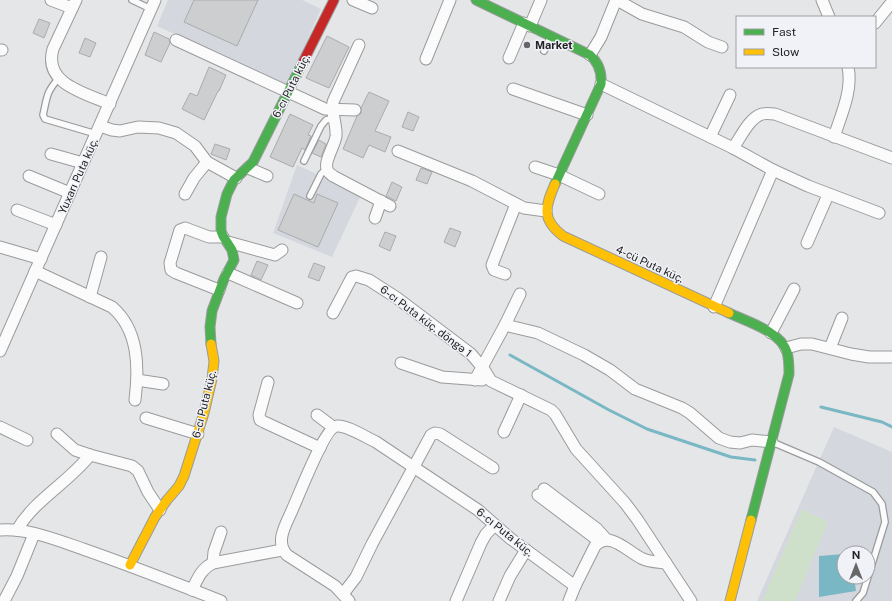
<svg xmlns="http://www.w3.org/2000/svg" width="892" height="601" font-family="'Public Sans',sans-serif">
<rect width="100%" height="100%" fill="#e4e6e8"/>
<g fill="#d5d7df" fill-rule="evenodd">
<polygon points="168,0 302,0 321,9 287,86 157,26"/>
<polygon points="297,165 361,195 332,257 273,233"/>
<path d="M 834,427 L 892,452 L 892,601 L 757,601 ZM 844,553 L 868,553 L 868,577 L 844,577 Z"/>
</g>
<polygon fill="#cfe0ca" points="802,509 828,522 795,601 762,601"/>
<polygon fill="#7ab7c4" points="844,554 844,577 854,577 856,591 819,597 819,556"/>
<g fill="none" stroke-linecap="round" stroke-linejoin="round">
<g stroke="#7ab7c4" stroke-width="3">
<polyline points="510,355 609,410 647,429 731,457 755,460"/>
<polyline points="821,407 882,422 892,427"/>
</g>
</g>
<g fill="#cdced0" stroke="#aaabad">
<polygon points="194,0 258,0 237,46 184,22"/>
<polygon points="39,19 50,23 44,38 33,33"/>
<polygon points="154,32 169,39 170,43 161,62 145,55"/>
<polygon points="327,36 349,47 329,88 306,78"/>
<polygon points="85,38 96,43 90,57 79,53"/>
<polygon points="209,67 226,75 219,91 218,91 204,120 182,109 190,93 197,96"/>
<polygon points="369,92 389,101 375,131 391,137 385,152 369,145 363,158 343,149 357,116 361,113 361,108"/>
<polygon points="408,112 419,117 413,131 402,127"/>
<polygon points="290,114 313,125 308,135 311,136 305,150 302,148 293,167 270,157"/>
<polygon points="319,140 326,144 321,157 312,153"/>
<polygon points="215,144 230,149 226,160 211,154"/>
<polygon points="421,168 432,172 427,184 416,180"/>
<polygon points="392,182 402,187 396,201 386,196"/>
<polygon points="294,194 314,203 317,194 338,203 318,247 278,230"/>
<polygon points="450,228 461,232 455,247 444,242"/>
<polygon points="385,232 396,236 390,251 379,246"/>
<polygon points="257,261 268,265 261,280 251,275"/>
<polygon points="314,263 325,267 319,281 308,277"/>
</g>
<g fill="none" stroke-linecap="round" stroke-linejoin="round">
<g stroke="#9a9b9c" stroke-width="8">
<g id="lane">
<polyline points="132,0 151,9"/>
<polyline points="544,51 551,36"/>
<path d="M 59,78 C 46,92 47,98 43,115 L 45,119 L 96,134"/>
<polyline points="304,161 321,126 326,120 333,118"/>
<polyline points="310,196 321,174 326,169"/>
<polyline points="772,442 819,462 873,492 882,504 885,522 863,593 856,601"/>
</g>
</g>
<g stroke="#9a9b9c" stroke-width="13">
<g id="street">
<polyline points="51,0 72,8"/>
<path d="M 76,0 L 53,49 C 43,84 85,93 110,104"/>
<polyline points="353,0 372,8"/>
<polyline points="617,0 642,14 684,27 708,42 722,47"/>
<polyline points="822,0 829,17"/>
<polyline points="875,23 892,2"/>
<polyline points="530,26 541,0"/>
<polyline points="176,40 325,109 355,110"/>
<path d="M 359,45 L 333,102 C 331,114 337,124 336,136 C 335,145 324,161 327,169 C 328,173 331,174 333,176 L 390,206"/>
<polyline points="0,50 2,50"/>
<polyline points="590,55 601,37 616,0"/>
<polyline points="509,58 524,23"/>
<polyline points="426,59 450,0"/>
<polyline points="601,84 733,148 773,170 808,186 879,213"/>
<polyline points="513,89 587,115"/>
<polyline points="100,126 112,130 120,131 138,127 159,128 176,133 195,146 207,162 236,178"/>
<polyline points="710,137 730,95"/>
<path d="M 834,137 C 841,115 853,90 848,67"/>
<path d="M 733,148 C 741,137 749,118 762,114 C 767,113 771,114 775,114 L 892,158"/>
<polyline points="398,151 472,181 524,208 546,211"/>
<polyline points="51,154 83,163"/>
<polyline points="535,167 559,175 599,194"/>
<polyline points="248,168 267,176"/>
<polyline points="29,176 70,193"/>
<polyline points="185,194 194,178 207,162"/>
<polyline points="17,210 56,225"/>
<polyline points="375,218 381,201"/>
<polyline points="228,242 275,255 282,250"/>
<polyline points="807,243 828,195"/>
<polyline points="0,247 41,259"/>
<path d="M 35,271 L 112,307 C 139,330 139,368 135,400"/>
<polyline points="228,273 297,303"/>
<polyline points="505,274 494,270 492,265 516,204"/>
<polyline points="219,290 176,273 171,270 170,263 180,230 185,228 209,237 223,237"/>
<polyline points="90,297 101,257"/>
<polyline points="714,307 773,170"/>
<polyline points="333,313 352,277 356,276 369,280 397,298 471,354 483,368 491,381 551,410 555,414 576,449 625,503 637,519 691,601"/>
<polyline points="505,325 520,294"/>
<polyline points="771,333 794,289"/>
<polyline points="786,348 801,344 812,344 851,354 869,357 892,357"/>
<polyline points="830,348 842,318"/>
<polyline points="0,351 155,0"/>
<polyline points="401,363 442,377 482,380"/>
<polyline points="137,380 163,384"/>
<polyline points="475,380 505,325 538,333 584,355 610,370 635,389 682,408 690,413 719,438 730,442 740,443 752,440 772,442"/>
<polyline points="268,382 259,415 260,420 264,422 320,448"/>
<polyline points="317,415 333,427"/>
<polyline points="146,418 198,434"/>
<polyline points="0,427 27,440"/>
<polyline points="504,432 521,395"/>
<polyline points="57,434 75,450 90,455 132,466 138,471 148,492 160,510"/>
<polyline points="544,489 597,529 606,539"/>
<polyline points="538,495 599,541"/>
<path d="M 0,530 C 28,528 57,540 83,549 C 129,565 175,583 221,601"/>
<path d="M 17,530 C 35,499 68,483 90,455"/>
<polyline points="213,563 214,552 221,532"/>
<path d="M 192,590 C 198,578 201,569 213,563 L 282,550"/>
<polyline points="343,594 356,577 372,544 431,435 435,433 440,434 493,468"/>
<polyline points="4,601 17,576 34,534"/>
<path d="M 349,601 L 335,586 L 287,555 C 274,541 287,523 293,508 C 299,495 325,427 337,426 C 347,425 367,438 376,442 L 478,510 L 511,539 L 575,586"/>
<polyline points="456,601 481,543 486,534 495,525"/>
<polyline points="499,601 510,576 526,550"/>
<path d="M 569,601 L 575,586 L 595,546 C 609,530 627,551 641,558 C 648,562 657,562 666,563"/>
</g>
</g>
<g stroke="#9a9b9c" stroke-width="11">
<g id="fast">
<path d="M 476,0 L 590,55 C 599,63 602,72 601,84 L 555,184"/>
<path d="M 729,313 C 748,322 780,331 787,352 C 789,359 789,367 789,374 L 751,520"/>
<polyline points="211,344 210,327 212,311 224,279 234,260 232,250 223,236 221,231 221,217 227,194 234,180 253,162 303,62"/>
</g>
</g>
<g stroke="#9a9b9c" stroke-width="11">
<g id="slow">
<path d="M 555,184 C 545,207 541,219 563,236 L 729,313"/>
<polyline points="130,565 155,517 167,500 179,486 184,476 204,413 212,379 214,361 211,344"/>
<polyline points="730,601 751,520"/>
</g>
</g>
<g stroke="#9a9b9c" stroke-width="11">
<polyline id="jam" points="303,62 334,0"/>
</g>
<use href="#lane" stroke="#fbfbfc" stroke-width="5.5"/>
<use href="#street" stroke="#fbfbfc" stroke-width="11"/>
<use href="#fast" stroke="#4caf50" stroke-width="9"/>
<use href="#slow" stroke="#ffc107" stroke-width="9"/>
<use href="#jam" stroke="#c62828" stroke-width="9"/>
</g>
<circle fill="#676769" stroke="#f1f2f7" stroke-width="1.5" cx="527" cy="45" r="4"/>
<g text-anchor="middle" stroke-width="3" stroke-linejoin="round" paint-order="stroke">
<g font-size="11" font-weight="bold" fill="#232325" stroke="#f1f2f7" text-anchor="start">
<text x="535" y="49">Market</text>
</g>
<g font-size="11" fill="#232325" stroke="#f1f2f7">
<text transform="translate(291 86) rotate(-63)" y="4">6-cı Puta küç.</text>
<text transform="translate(78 176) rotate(-66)" y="4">Yuxarı Puta küç.</text>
<text transform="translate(650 264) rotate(25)" y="4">4-cü Puta küç.</text>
<text transform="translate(426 321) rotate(37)" y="4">6-cı Puta küç. döngə 1</text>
<text transform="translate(204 404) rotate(-76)" y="4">6-cı Puta küç.</text>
<text transform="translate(505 532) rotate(39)" y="4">6-cı Puta küç.</text>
</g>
</g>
<rect x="736" y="16" width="140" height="52" fill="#f1f2f7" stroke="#9f9fa3"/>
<rect x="744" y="29" width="20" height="6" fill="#4caf50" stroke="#9f9fa3"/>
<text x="772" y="36" font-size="12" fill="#232325">Fast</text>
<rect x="744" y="49" width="20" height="6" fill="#ffc107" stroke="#9f9fa3"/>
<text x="772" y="56" font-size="12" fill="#232325">Slow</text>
<g transform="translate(856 565)"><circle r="19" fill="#f1f2f7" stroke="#9f9fa3"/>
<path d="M0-3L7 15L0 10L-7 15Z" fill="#676769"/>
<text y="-6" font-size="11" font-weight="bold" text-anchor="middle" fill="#232325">N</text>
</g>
</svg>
